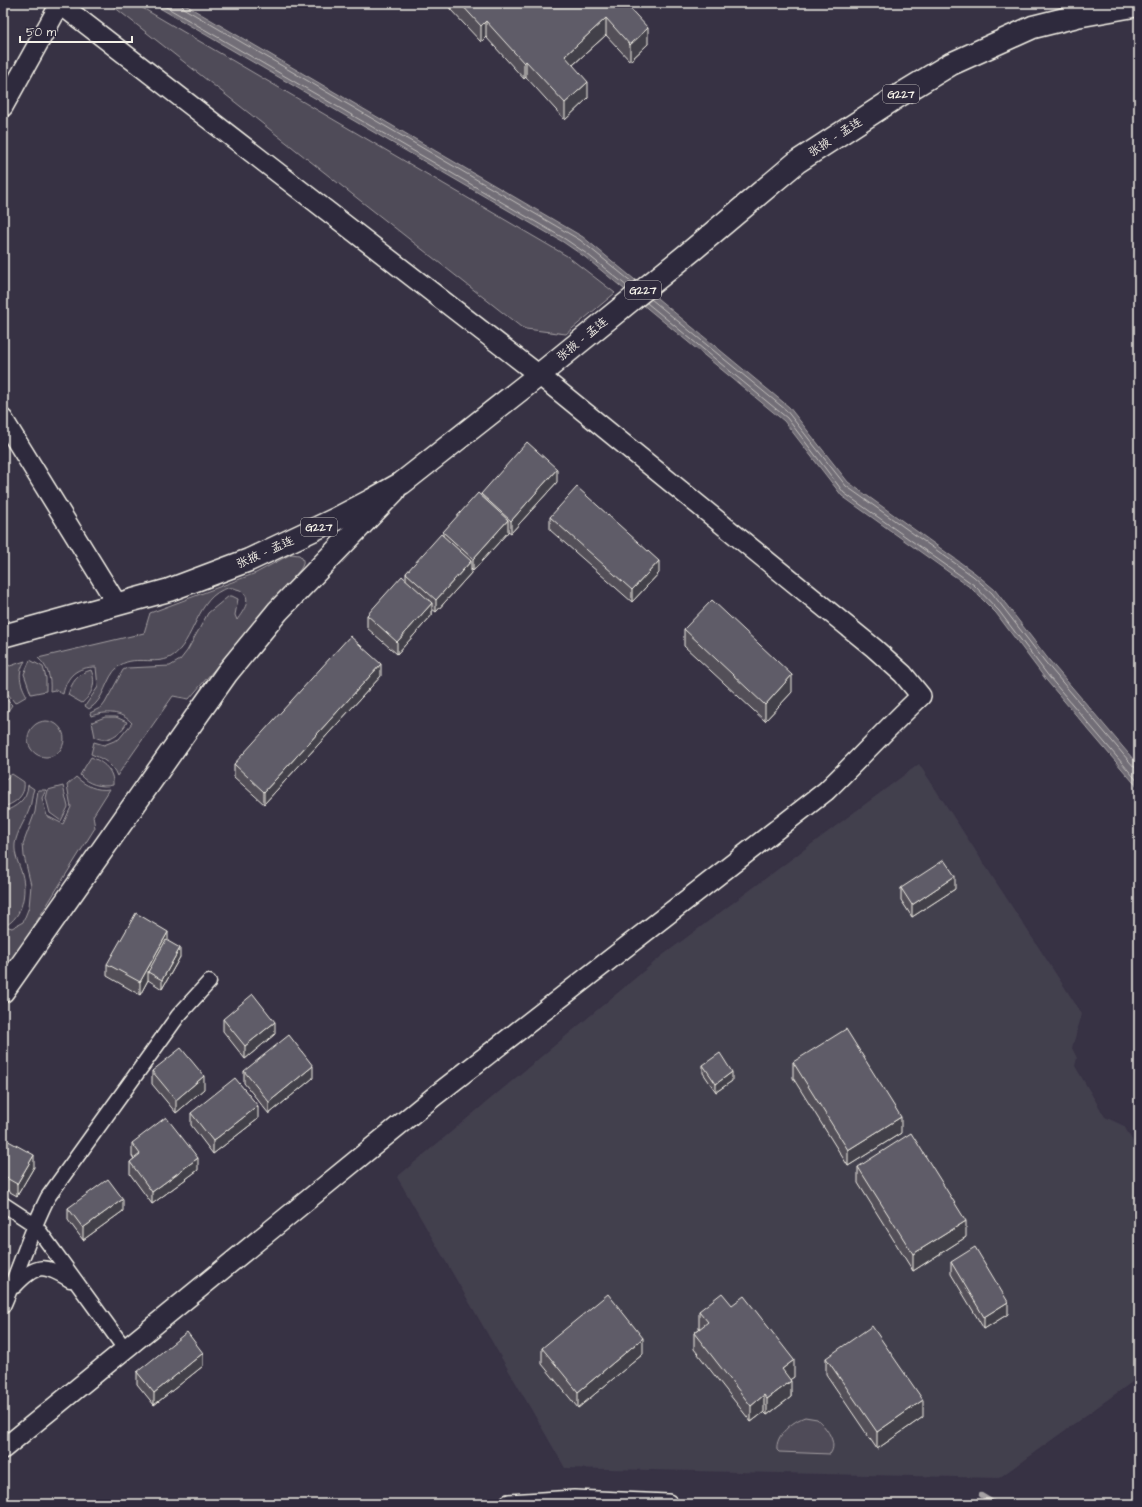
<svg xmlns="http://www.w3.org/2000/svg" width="1142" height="1507" font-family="'Architects Daughter','LXGW WenKai TC',sans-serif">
<rect width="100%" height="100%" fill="#373244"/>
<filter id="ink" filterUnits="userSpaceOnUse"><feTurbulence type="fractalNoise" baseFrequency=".025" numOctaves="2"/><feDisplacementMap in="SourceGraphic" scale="8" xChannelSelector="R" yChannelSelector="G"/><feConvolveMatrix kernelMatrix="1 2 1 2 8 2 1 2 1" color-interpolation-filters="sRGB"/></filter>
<g filter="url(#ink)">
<polygon fill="#433f4e" points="919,764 1082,1014 1072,1048 1077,1058 1075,1066 1105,1117 1124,1126 1139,1152 1139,1377 999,1478 565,1468 397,1177 663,955"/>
<g fill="#504b59" stroke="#a29ea0">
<polygon points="109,3 134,3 567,256 615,293 566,334 526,329 521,327"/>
<path d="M 291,554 L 299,555 C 306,560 303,566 299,571 L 189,699 L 173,696 L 117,776 C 112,763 103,759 91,754 L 94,742 L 104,745 L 119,739 L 132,723 C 121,711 106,711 91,716 L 90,713 L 102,707 L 105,703 L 123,670 L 127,668 L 170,666 L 180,660 L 187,651 L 208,613 L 229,596 L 232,596 L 238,599 L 235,615 L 237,620 C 243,611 254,598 240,590 C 236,589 232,587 228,588 C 196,596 195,643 171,657 C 155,666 132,654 118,667 C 105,678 105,700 89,709 L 85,706 L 98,687 L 96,667 C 77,667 67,675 63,694 L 55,690 L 50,691 C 51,677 48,667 38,658 L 144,633 L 150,613 L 256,573 Z"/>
<polygon points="30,660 43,667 46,678 46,691 31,694 24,674"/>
<path d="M 25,661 C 17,673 20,684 27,696 L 15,703 L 8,694 L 3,690 L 3,662 L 10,666 Z"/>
<path d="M 91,670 C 97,683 92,695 82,703 L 68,695 C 72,682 77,674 91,670 Z"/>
<polygon points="3,696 12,705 4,717 3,717"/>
<path d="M 105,717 L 116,717 L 127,722 C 122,733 107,744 95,737 L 92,722 Z"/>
<circle cx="46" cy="739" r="18"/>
<path d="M 91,757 C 103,762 114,770 113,785 C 101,788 87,784 80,775 Z"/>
<path d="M 12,774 L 24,782 C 26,796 14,804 3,807 L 3,781 Z"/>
<path d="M 76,777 C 86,786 96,791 110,789 L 93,816 L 95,828 L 10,964 L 3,972 L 3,812 C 16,807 27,800 28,785 L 34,789 C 31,796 32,803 29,810 C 25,821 17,831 15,844 C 14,855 19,864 22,874 C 27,892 23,917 5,926 L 12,928 L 23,922 L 29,907 L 31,885 L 24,856 L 23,844 L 35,812 L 38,790 L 46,790 L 42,798 L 47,816 L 63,824 L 71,807 L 67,785 Z"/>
<polygon points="63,786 68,807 61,821 50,813 46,798 48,790"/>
<path d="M 805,1417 L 817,1419 C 825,1426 839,1443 830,1454 L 779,1452 L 777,1450 C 775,1435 793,1421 805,1417 Z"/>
</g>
<polygon fill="#726e77" stroke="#a6a2a4" points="151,3 182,3 583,237 789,407 848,482 975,573 995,590 1049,660 1139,766 1139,789 1047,681 996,613 971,588 842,496 784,421 585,257 563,242"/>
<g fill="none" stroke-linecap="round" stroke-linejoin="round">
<g stroke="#c0bdbb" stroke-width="1">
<polyline points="159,3 565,239 587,254 628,287"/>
<polyline points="181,3 183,8 580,240 633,283"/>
<polyline points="651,299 786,410 846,486 973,576 992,593 1046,663 1134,767 1139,768"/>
<polyline points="647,303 787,418 844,493 974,585 999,611 1050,678 1139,783"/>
</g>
<polyline stroke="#a6a2a4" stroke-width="4.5" points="981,1495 996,1504"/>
<g stroke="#f4f1e8" stroke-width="17">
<g id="street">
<polyline points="3,1204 35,1225 125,1349"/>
<path d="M 15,1286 C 37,1263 44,1264 70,1280"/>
<path d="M 3,1306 C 19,1270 30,1232 48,1197 L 178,1016 L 209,982"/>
</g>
</g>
<g stroke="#f4f1e8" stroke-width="22">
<g id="secondary">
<path d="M 3,107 L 60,4 L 539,375 L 874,648 L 903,674 L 921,696 C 888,727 858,760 826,791 L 436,1095 L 3,1449"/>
<polyline points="3,419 117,604"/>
<polyline points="509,1504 574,1500 668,1504"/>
</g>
</g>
<g stroke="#f4f1e8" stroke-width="25">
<polyline id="primary" points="3,991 227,673 278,611 394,491"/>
</g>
<g stroke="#f4f1e8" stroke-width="25">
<polyline id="highway" points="3,636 169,590 249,560 336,519 372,500 402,483 539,375 695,248 797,162 900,95 951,64 1033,27 1077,16 1139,5"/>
</g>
<use href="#street" stroke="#2f2a3d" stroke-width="14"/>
<use href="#secondary" stroke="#2f2a3d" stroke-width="19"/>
<use href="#primary" stroke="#2f2a3d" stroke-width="22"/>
<use href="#highway" stroke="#2f2a3d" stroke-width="22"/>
</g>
<g fill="#524f59" stroke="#f4f1e8">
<polygon points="450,3 625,3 648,44 630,61 606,35 573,65 588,98 565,120 526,77 524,79 486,37 481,42 450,9"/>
<polygon points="557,482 511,533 508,531 508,532 473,571 471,569 471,573 436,612 432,609 432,615 397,654 367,628 367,615 406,580 406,573 443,536 443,532 481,495 481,494"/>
<polygon points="550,517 659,573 632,602 550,530"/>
<polygon points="684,629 792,692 765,721 684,646"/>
<polygon points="381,676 264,804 234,777 234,764"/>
<polygon points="901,888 955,889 912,917 901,900"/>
<polygon points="168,941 180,957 162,989 148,980 140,995 107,976 107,964"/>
<polygon points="223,1019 275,1034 245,1059 223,1031"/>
<polygon points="793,1062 901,1133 848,1166 793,1078"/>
<polygon points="703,1065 732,1081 716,1092 703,1073"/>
<polygon points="152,1071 204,1089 176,1113 152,1084"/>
<polygon points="244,1071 313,1078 269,1114 244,1083"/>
<polygon points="191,1113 258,1119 213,1154 191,1125"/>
<polygon points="3,1138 34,1167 17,1196 3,1188"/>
<polygon points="132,1143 198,1170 152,1204 130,1174 130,1162 134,1159 132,1156"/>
<polygon points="858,1167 966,1237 913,1271 858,1183"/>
<polygon points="68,1208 123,1211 83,1240 68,1220"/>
<polygon points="951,1262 1008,1314 984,1329 951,1274"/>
<polygon points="732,1305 794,1377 790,1379 791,1397 767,1415 764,1412 751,1422 694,1349 694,1333 700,1328 699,1328 699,1311"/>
<polygon points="542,1348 643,1354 578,1408 542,1364"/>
<polygon points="826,1358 923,1417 877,1449 826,1374"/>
<polygon points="203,1366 154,1405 137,1384 137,1372"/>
</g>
<g fill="#424048" stroke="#f4f1e8">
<polygon points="606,18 606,35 565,72 565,56"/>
<polygon points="486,21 486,37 481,42 481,26"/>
<polygon points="648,28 648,44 630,61 630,45"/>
<polygon points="526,61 526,77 524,79 524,63"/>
<polygon points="588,82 588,98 565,120 565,103"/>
<polygon points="557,469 557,482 511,533 511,521"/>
<polygon points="508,520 508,532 473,571 473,559"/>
<polygon points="471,561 471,573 436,612 436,600"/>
<polygon points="659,561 659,573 632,602 632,590"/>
<polygon points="432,603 432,615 397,654 397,642"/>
<polygon points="381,664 381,676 264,804 264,792"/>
<polygon points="792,675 792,692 765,721 765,705"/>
<polygon points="955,876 955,889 912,917 912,905"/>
<polygon points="168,932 168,944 148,972 148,980 140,995 140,982"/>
<polygon points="180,948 180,957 162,989 162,980"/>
<polygon points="275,1022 275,1034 245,1059 245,1046"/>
<polygon points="313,1066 313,1078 269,1114 269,1102"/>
<polygon points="732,1072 732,1081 716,1092 716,1084"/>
<polygon points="204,1076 204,1089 176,1113 176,1100"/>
<polygon points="258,1106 258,1119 213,1154 213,1141"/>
<polygon points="901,1117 901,1133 848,1166 848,1150"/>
<polygon points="34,1155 34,1167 17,1196 17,1184"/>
<polygon points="198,1158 198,1170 152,1204 152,1192"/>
<polygon points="123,1199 123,1211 83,1240 83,1228"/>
<polygon points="966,1221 966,1237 913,1271 913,1254"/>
<polygon points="1008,1302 1008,1314 984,1329 984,1317"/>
<polygon points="643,1338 643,1354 578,1408 578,1392"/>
<polygon points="203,1353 203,1366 154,1405 154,1393"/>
<polygon points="794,1360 794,1377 782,1385 782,1369"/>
<polygon points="791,1381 791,1397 767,1415 767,1399"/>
<polygon points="764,1395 764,1412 751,1422 751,1406"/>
<polygon points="923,1400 923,1417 877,1449 877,1432"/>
</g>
<g fill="#5f5c67" stroke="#f4f1e8">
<polygon points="460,3 625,3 648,28 630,45 606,18 565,56 588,82 565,103 526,61 524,63 486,21 481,26"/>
<polygon points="527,442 557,469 511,521 481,494"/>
<polygon points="577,487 659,561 632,590 550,517"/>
<polygon points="478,493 508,520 473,559 443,532"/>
<polygon points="441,534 471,561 436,600 406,573"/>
<polygon points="402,576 432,603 397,642 367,615"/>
<polygon points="712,600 792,675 765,705 684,629"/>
<polygon points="350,636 381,664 264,792 234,764"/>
<polygon points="944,860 955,876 912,905 901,888"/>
<polygon points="136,913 168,932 140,982 107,964"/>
<polygon points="166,940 180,948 162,980 148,972"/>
<polygon points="253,994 275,1022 245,1046 223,1019"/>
<polygon points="846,1029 901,1117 848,1150 793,1062"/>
<polygon points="289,1035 313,1066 269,1102 244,1071"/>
<polygon points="181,1048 204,1076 176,1100 152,1071"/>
<polygon points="720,1053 732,1072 716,1084 703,1065"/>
<polygon points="235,1078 258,1106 213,1141 191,1113"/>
<polygon points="166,1117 198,1158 152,1192 130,1162 140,1154 132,1143"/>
<polygon points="911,1133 966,1221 913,1254 858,1167"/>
<polygon points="3,1138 34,1155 17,1184 3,1176"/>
<polygon points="108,1179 123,1199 83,1228 68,1208"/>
<polygon points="975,1247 1008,1302 984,1317 951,1262"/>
<polygon points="722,1293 732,1305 744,1296 794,1360 782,1369 791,1381 767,1399 764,1395 751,1406 694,1333 708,1322 699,1311"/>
<polygon points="608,1294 643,1338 578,1392 542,1348"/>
<polygon points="872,1326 923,1400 877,1432 826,1358"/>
<polygon points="187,1332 203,1353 154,1393 137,1372"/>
</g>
</g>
<g text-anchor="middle" stroke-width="3" stroke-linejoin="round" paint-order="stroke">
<g fill="#2f2a3d" stroke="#b9b5b5" stroke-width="1">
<rect x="883" y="85" width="36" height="18" rx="3"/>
<rect x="625" y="281" width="36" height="18" rx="3"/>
<rect x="301" y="518" width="36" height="18" rx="3"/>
</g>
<g font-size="11" font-weight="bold" fill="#f4f1e8">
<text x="901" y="98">G227</text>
<text x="643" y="294">G227</text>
<text x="319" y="531">G227</text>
</g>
<g font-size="12" fill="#f4f1e8" stroke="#2f2a3d">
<text transform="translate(835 137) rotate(-33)" y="4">张掖 - 孟连</text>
<text transform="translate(582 339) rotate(-39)" y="4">张掖 - 孟连</text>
<text transform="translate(265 552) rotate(-24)" y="4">张掖 - 孟连</text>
</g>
</g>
<rect width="1142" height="1507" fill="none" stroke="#2f2a3d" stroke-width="16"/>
<rect x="8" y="8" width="1126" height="1491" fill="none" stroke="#f4f1e8" stroke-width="1.5" filter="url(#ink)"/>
<path d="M20 36v6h112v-6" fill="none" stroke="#f4f1e8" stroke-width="2"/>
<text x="26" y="36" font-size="12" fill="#f4f1e8" stroke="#2f2a3d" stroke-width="3" paint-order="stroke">50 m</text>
</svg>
